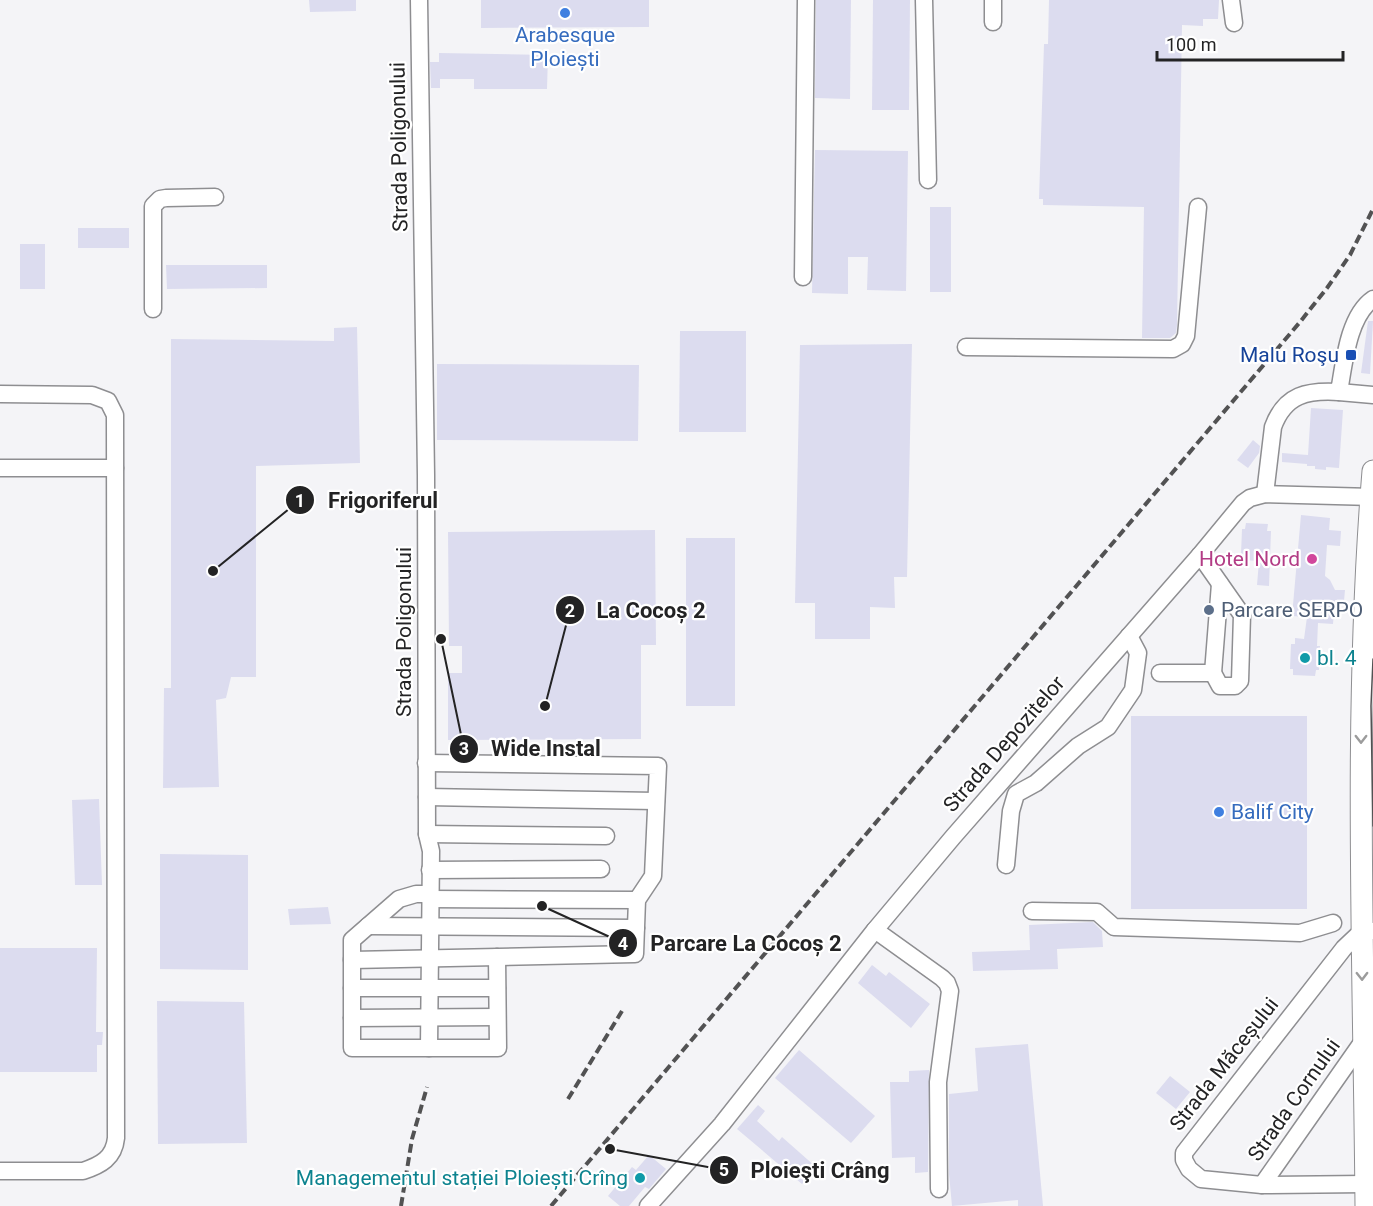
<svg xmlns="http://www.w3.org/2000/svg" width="1373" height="1206" font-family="Roboto,sans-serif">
<rect width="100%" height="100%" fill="#f4f4f7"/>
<g fill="#dcdcef">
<polygon points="309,0 356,0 356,11 310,12"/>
<polygon points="481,0 649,0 649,27 481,28"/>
<polygon points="816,0 851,0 850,99 815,98"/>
<polygon points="873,0 910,0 909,110 872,110"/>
<polygon points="1049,0 1219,0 1218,19 1203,19 1203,26 1182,25 1177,325 1176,333 1170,338 1142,338 1144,207 1043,205 1043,199 1039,199 1044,44 1048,44"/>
<polygon points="439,53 548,55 547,89 474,89 474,79 440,79 440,88 431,88 430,62 439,62"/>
<polygon points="815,150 908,151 906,291 867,290 868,257 848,257 848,294 812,293"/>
<rect x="930" y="207" width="21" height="85"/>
<rect x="78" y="228" width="51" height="20"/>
<rect x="20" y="244" width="25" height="45"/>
<polygon points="166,265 267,265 267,288 167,289"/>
<polygon points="1368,321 1373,321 1370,374 1361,373"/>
<polygon points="357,327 360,463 256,466 256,677 231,677 226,698 216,700 219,787 163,788 164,688 171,688 171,339 334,341 334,328"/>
<polygon points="680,331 746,331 746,432 679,432"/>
<polygon points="912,344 907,577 894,577 895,608 870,607 870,639 815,639 815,603 795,603 800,345"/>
<polygon points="437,364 639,365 638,441 437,440"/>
<polygon points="1311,408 1343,410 1339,468 1326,467 1326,470 1315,469 1315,466 1307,466 1307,464 1282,462 1282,453 1308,455"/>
<polygon points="1253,440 1260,446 1259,453 1248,468 1237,460"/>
<polygon points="1301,515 1330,518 1329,530 1341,531 1340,546 1327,545 1325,576 1330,580 1335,590 1345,590 1344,601 1335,600 1333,624 1318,623 1317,646 1320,646 1319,670 1316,670 1315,676 1293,675 1293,669 1290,669 1291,644 1295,644 1295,638 1304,639 1307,617 1292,616"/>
<polygon points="1246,523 1268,524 1267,531 1271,531 1269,586 1257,585 1259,561 1244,560 1244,555 1241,554 1242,529 1245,529"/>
<polygon points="655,530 656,645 641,645 641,739 448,740 448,673 462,673 462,646 449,646 448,532"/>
<rect x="686" y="538" width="49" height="168"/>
<rect x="1131" y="716" width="176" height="193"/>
<polygon points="99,799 102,885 75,885 72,800"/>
<polygon points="160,854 248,855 248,970 160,969"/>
<polygon points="328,907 331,924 290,925 288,909"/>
<polygon points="1093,922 1102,931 1103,947 1057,949 1058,969 973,971 972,952 1030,950 1029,925"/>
<polygon points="0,948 97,948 96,1032 103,1032 102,1045 97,1045 97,1072 0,1072"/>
<polygon points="872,965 886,976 889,972 930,1004 911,1028 858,983"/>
<polygon points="157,1001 244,1002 247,1143 158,1144"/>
<polygon points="1028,1044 1043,1206 1018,1206 1018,1200 952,1206 949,1174 949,1094 978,1091 975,1048"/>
<polygon points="799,1050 875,1116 851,1143 775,1078"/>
<polygon points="929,1070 928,1172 915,1173 915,1157 892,1158 890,1082 909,1082 909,1071"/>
<polygon points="1170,1076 1190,1092 1176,1109 1156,1093"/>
<polygon points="758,1105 765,1111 757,1121 779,1141 782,1137 816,1167 802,1184 737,1129"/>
<polygon points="649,1155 666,1169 649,1189 645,1187 629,1206 620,1206 608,1196 632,1167 636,1170"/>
</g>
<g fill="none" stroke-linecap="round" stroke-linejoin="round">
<g stroke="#8e8e91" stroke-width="19">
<g id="minor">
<polyline points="419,0 426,475 427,834 431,851 429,1048"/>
<polyline points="924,0 928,180"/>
<polyline points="1231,0 1234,23"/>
<polyline points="993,22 993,0"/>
<polyline points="803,277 806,0"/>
<polyline points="153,309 153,206 160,199 166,198 215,197"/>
<polyline points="966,347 1173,349 1182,344 1186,336 1198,207"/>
<polyline points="1339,392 1373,395"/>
<path d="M 0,394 L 92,395 L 108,401 L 115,415 L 116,1138 C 114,1158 101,1165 83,1171 L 0,1171"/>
<polyline points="0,468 115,468"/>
<path d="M 1265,494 L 1273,427 C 1285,394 1308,390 1339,392 C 1344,364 1348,316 1373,299"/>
<polyline points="1200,555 1242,615 1240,681 1235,686 1220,686 1213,673"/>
<polyline points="1160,673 1213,673 1220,584"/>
<polyline points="427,797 656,801"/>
<polyline points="427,834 606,836"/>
<polyline points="1006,865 1011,811 1016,794 1036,783 1078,746 1108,727 1133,690 1138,653 1129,636"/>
<polyline points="430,870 601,869"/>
<polyline points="430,894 416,894 399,899 352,940 352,1048 498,1048 497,957"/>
<polyline points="430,899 637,900"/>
<polyline points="1032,911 1097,912 1114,927 1300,933 1333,923"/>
<polyline points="368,926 636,928"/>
<polyline points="875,930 942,978 947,983 950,991 938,1082 939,1189"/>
<polyline points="352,960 635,954 637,900 653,876 658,766 426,763"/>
<polyline points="352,988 497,988"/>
<polyline points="352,1018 497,1017"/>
<polyline points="1366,1184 1262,1185 1201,1179 1189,1169 1184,1160 1184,1153 1344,948 1361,932 1373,931"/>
<polyline points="1262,1185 1363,1041 1366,1041"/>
<polyline points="648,1206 722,1124 875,930 953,837 1200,555 1243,503 1250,498 1265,494 1373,497"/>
</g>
</g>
<g stroke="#8e8e91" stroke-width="23">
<path id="major" d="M 1366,1206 C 1364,961 1353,716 1373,471"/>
</g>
<use href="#minor" stroke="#fff" stroke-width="16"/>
<use href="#major" stroke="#fff" stroke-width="21"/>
<polyline stroke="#525253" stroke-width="1.5" points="1373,659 1371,706 1373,826"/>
<g stroke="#525253" stroke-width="4" stroke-dasharray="9 4.5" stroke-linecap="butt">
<polyline points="568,1099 622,1011"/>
<polyline points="401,1206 412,1139 427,1087"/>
<polyline points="551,1206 1300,322 1327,288 1350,255 1373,209"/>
</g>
</g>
<defs><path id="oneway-chevron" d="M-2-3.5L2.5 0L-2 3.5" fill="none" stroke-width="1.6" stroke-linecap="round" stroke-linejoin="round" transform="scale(1.5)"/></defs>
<g stroke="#9c9c9c">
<use href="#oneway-chevron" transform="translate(1361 739) rotate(90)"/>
<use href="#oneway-chevron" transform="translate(1362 976) rotate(89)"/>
</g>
<g fill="#3f7fe0" stroke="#fff" stroke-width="2">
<circle cx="565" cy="13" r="6"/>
<circle cx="1219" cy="812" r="6"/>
</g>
<rect fill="#1a4fb4" stroke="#fff" stroke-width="2" x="1345" y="349" width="12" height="12" rx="3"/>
<circle fill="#d1479c" stroke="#fff" stroke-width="2" cx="1312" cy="559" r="6"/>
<circle fill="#5c6f8a" stroke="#fff" stroke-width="2" cx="1209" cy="610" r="6"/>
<g fill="#0f9aa8" stroke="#fff" stroke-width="2">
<circle cx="1305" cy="658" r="6"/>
<circle cx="640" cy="1178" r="6"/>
</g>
<g text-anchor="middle" stroke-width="4.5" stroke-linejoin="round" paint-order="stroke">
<g font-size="21" fill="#366cbe" stroke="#fff">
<text x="565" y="42">Arabesque<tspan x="565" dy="24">Ploiești</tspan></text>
<text x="1231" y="819" text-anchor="start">Balif City</text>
</g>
<g font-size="21" fill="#232324" stroke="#fff">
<text transform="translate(399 147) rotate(-91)" y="7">Strada Poligonului</text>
<text transform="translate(404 632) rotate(-90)" y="7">Strada Poligonului</text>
<text transform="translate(1004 744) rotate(-49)" y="7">Strada Depozitelor</text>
<text transform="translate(1224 1064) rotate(-52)" y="7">Strada Măceșului</text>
<text transform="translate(1294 1100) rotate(-55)" y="7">Strada Cornului</text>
</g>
<g font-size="21" fill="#164399" stroke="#fff" text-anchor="end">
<text x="1339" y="362">Malu Roşu</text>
</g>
<g font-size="21" fill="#b23c85" stroke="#fff" text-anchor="end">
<text x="1300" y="566">Hotel Nord</text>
</g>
<g font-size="21" fill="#4e5e75" stroke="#fff" text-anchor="start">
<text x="1221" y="617">Parcare SERPO</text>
</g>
<g font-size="21" fill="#0d838f" stroke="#fff" text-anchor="start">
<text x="1317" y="665">bl. 4</text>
<text x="628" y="1185" text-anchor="end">Managementul stației Ploiești Crîng</text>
</g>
</g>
<path fill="none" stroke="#232324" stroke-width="2" d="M213 571L300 500M545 706L570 610M441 639L464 749M542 906L623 943M610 1149L724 1170"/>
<g fill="#232324" stroke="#fff" stroke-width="2">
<circle cx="213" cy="571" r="6"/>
<circle cx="545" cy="706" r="6"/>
<circle cx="441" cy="639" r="6"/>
<circle cx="542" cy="906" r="6"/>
<circle cx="610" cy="1149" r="6"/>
<circle cx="300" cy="500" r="15"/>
<circle cx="570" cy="610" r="15"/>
<circle cx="464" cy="749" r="15"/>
<circle cx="623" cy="943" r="15"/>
<circle cx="724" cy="1170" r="15"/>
</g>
<g font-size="18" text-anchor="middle" font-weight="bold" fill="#fff">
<text x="300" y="507">1</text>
<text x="570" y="617">2</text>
<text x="464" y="755">3</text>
<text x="623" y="950">4</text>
<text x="724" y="1176">5</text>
</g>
<g font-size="22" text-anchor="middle" font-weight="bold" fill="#232324" stroke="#fff" stroke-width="4.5" stroke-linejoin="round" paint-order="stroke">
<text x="383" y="508">Frigoriferul</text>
<text x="651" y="618">La Cocoș 2</text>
<text x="546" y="756">Wide Instal</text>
<text x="746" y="951">Parcare La Cocoș 2</text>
<text x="820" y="1178">Ploieşti Crâng</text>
</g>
<path d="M1157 51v9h186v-9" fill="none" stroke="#232324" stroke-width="3"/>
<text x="1166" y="51" font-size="18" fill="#232324" stroke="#ffffff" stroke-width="4.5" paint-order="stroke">100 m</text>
</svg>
